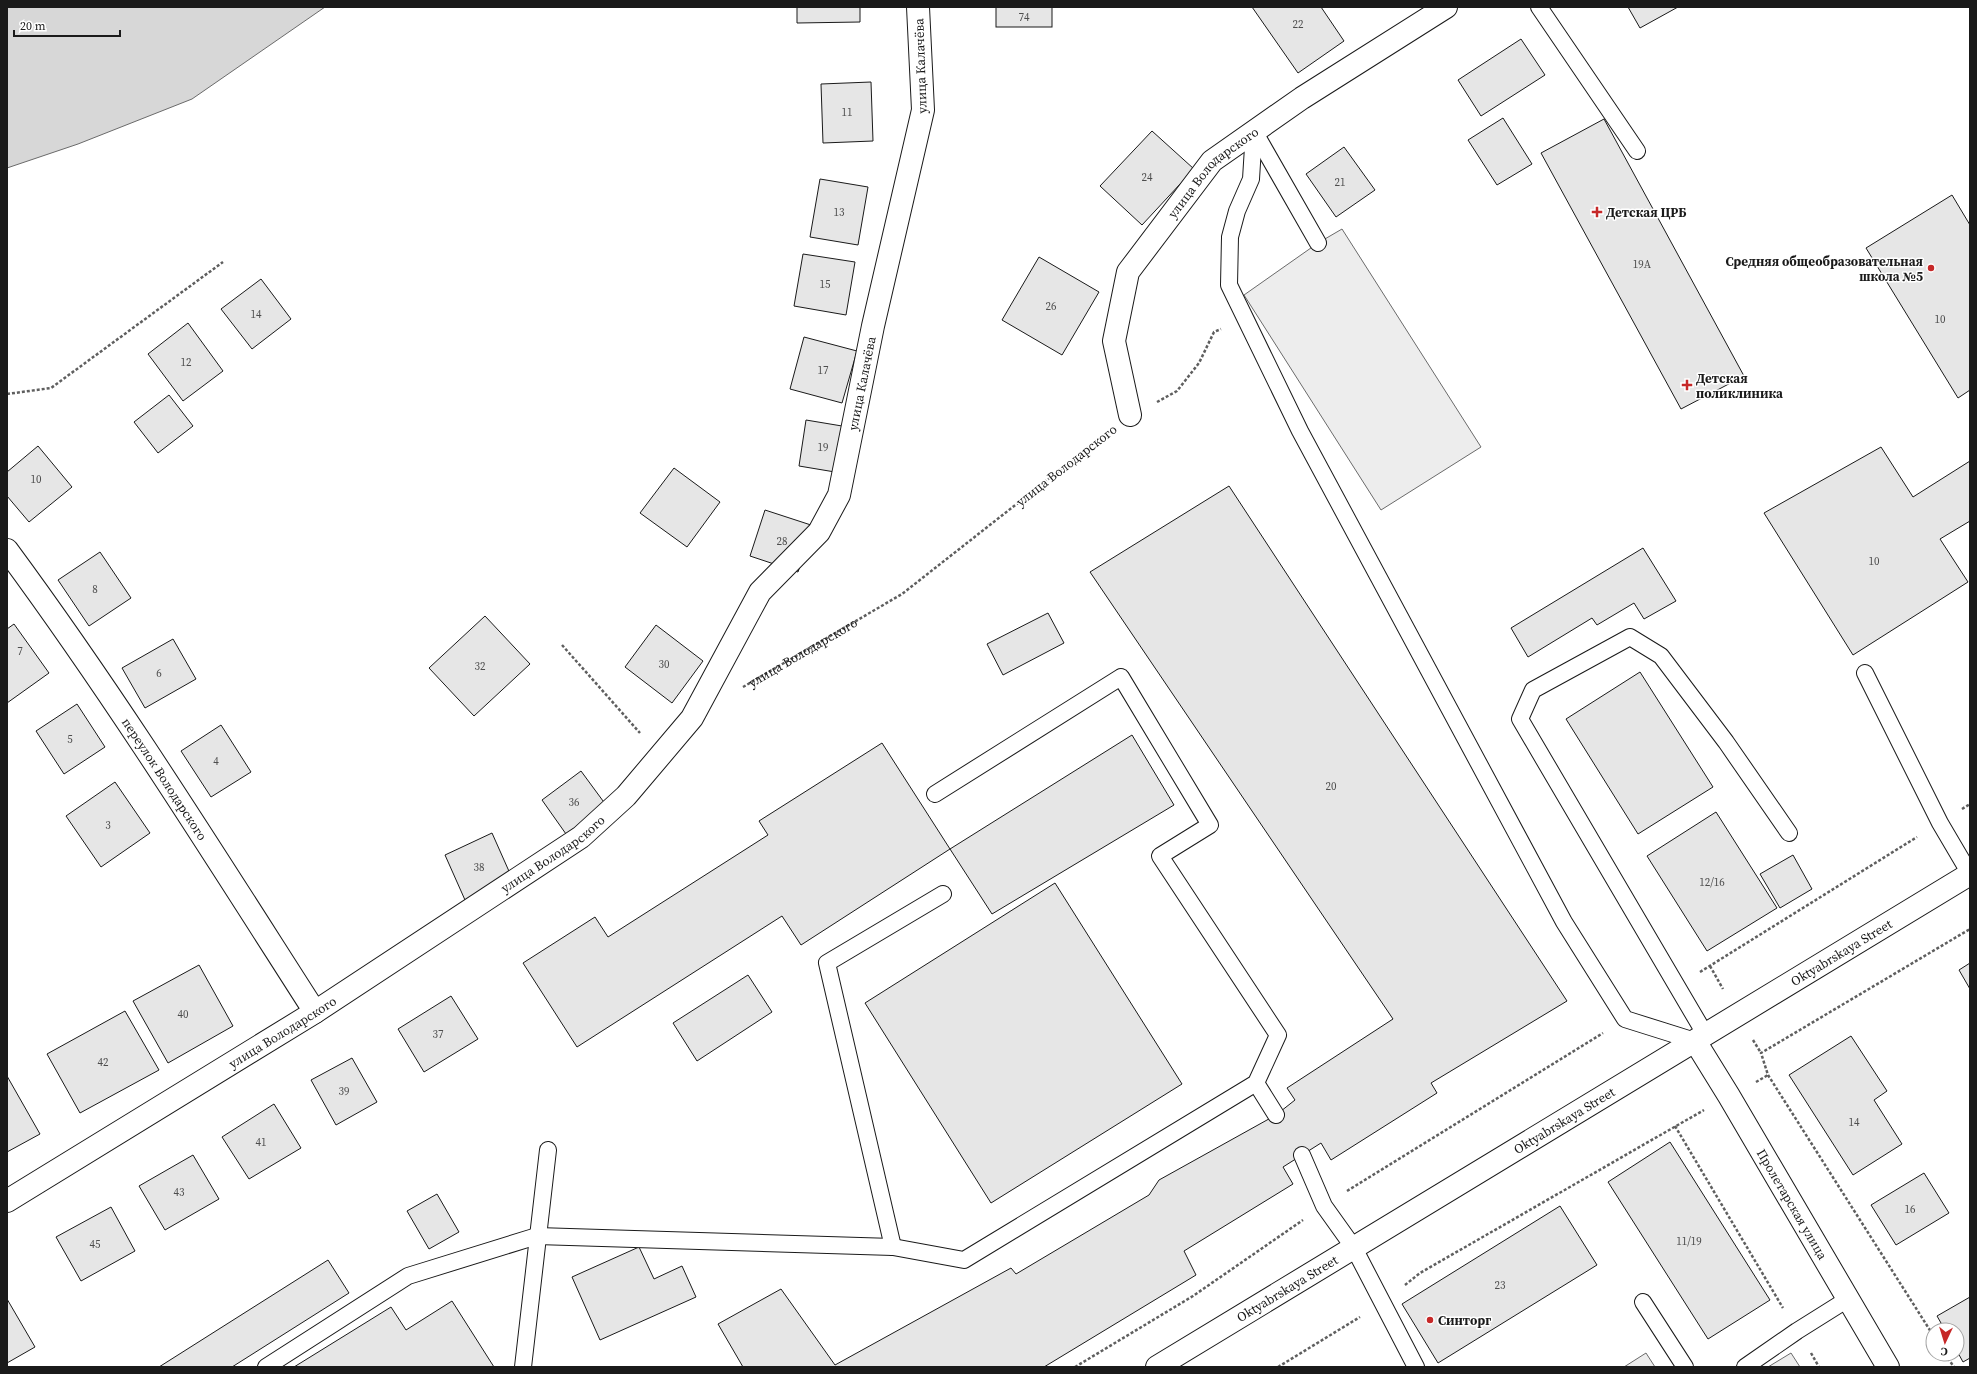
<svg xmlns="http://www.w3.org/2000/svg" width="1977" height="1374" font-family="'Source Serif 4',serif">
<rect width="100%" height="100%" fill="#fff"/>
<g fill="#ededed" stroke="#6a6a6a">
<polygon points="1342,229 1481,447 1381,510 1244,295 1318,243"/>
<polygon points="1646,1353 1655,1367 1624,1367"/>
<polygon points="1791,1353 1800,1367 1768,1367"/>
</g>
<polygon fill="#d7d7d7" stroke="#6a6a6a" points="7,7 325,7 192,99 78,144 7,168"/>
<g fill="#e6e6e6" stroke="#1a1a1a">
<polygon points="797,7 860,7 860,22 797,23"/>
<rect x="996" y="7" width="56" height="20"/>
<polygon points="1252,7 1321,7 1344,41 1298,73"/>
<polygon points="1628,7 1678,7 1640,28"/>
<polygon points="1521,39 1545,75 1481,116 1458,80"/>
<polygon points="871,82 873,141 823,143 821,84"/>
<polygon points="1503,118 1532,164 1497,185 1468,140"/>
<polygon points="1604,119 1744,376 1681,409 1541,153"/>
<polygon points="1152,131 1194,169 1142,225 1100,186"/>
<polygon points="1344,147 1375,190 1336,217 1306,174"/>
<polygon points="820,179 868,187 858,245 810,237"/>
<polygon points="1952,195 1970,225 1970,390 1958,398 1866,248"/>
<polygon points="803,254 855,262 846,315 794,306"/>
<polygon points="1039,257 1099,292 1062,355 1002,320"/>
<polygon points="261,279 291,319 252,349 221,309"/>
<polygon points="188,323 223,371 183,401 148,354"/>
<polygon points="804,337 857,351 842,403 790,389"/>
<polygon points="169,395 193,426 158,453 134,422"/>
<polygon points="806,420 848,427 841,473 799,466"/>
<polygon points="38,446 72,487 29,522 7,496 7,472"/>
<polygon points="1881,447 1913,497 1970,461 1970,521 1940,539 1968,582 1853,655 1764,513"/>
<polygon points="674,468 720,502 687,547 640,513"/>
<polygon points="1229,486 1567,1001 1431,1083 1437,1093 1331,1160 1321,1143 1283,1167 1293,1184 1184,1251 1196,1275 1044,1367 743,1367 718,1324 781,1289 835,1365 1011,1268 1016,1274 1149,1195 1159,1180 1276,1115 1295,1100 1287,1088 1393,1019 1090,572"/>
<polygon points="765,510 814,526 798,572 750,556"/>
<polygon points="1643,548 1676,601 1644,619 1634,603 1597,625 1592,618 1528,657 1511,628"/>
<polygon points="100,552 131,598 89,626 58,580"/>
<polygon points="1048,613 1064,643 1003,675 987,644"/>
<polygon points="485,616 530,664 474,716 429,668"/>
<polygon points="14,624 49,673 7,703 7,629"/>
<polygon points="656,625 703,661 672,703 625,667"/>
<polygon points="173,639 196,679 145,708 122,668"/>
<polygon points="1640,672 1713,787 1638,834 1566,719"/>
<polygon points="77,704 105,747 64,774 36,731"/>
<polygon points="221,725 251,772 211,797 181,751"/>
<polygon points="1132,735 1174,805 992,914 950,849"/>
<polygon points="882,743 950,849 801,945 782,916 577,1047 523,963 595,917 608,937 768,835 759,821"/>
<polygon points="581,771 606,805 566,834 542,800"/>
<polygon points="115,782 150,833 101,867 66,816"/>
<polygon points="1716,812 1777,908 1707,951 1647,856"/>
<polygon points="492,833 512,878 465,900 445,855"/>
<polygon points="1793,855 1812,889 1780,908 1760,874"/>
<polygon points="1055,883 1182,1084 991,1203 865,1003"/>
<polygon points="1970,963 1970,989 1959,970"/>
<polygon points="199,965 233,1026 168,1063 133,1001"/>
<polygon points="748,975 772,1012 697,1061 673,1023"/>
<polygon points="451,996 478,1039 424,1072 398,1029"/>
<polygon points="125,1011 159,1070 80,1113 47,1054"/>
<polygon points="1851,1036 1887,1091 1874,1100 1902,1144 1853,1175 1789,1075"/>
<polygon points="352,1058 377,1102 336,1125 311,1080"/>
<polygon points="7,1076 40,1134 7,1152"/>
<polygon points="274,1104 301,1148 249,1179 222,1137"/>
<polygon points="1670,1142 1770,1300 1708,1339 1608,1182"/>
<polygon points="193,1155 219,1199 165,1230 139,1186"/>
<polygon points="1924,1173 1949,1213 1896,1245 1871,1205"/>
<polygon points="437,1194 459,1232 429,1249 407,1211"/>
<polygon points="1560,1206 1597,1265 1438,1363 1402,1304"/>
<polygon points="111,1207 135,1251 81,1281 56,1237"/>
<polygon points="639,1247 654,1279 682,1266 696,1297 600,1340 572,1277"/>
<polygon points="328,1260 349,1293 232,1367 159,1367"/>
<polygon points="1970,1297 1970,1358 1963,1362 1957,1351 1957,1330 1945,1330 1937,1316"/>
<polygon points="7,1299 35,1347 7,1363"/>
<polygon points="452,1301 494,1367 294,1367 391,1307 406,1330"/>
</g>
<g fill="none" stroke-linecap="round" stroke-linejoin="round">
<g stroke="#1a1a1a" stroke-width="18">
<g id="service">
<polyline points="1539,7 1637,151"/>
<polyline points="1254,131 1251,179 1237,211 1230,237 1229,285 1300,431 1564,922 1625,1019 1695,1041"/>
<polyline points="1254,131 1318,243"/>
<polyline points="1865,673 1940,823 1970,874"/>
<polyline points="1705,1034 1520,719 1533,690 1630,637 1661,656 1726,742 1789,833"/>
<polyline points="1256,1083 1276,1115"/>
<polyline points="1302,1155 1324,1206 1354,1248 1416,1367"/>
<polyline points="893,1247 827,963 943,894"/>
<polyline points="1643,1302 1685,1367"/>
<polyline points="266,1367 408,1276 537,1236 893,1247 964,1260 1256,1083 1278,1035 1160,856 1210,825 1121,677 935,794"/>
<polyline points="523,1367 548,1150"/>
<polyline points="1745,1367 1797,1331 1848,1299"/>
</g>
</g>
<g stroke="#1a1a1a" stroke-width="24">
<g id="minor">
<path id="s2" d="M 1130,415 L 1114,341 L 1128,272 L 1212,161 L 1302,98 L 1446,7"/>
<path id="s3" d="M 7,550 C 117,699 215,856 315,1012"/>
<path id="s4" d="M 7,1201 L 315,1012 L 581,837 L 626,796 L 692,718 L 760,592 L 819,532 L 839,495 L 873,326 L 923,110 L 918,7"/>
</g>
</g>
<g stroke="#1a1a1a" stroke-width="24">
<g id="secondary">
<path id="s5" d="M 1695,1041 L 1729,1096 L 1888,1367"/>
</g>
</g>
<g stroke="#1a1a1a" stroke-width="24">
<g id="primary">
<path id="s6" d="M 1157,1367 L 1970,874"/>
</g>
</g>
<g stroke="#5f5f5f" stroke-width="2.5" stroke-dasharray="3 2" stroke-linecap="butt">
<polyline points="7,394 51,388 223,262"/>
<polyline points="1157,402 1177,391 1199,363 1214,332 1221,329"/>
<polyline points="562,645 640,733"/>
<path id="s1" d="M 743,687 L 902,594 L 1107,433"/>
<polyline points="1962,809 1970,804"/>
<polyline points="1710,966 1723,989"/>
<polyline points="1700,972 1917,837"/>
<polyline points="1753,1040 1761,1053"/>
<polyline points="1756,1082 1768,1075"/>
<polyline points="1675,1126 1783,1308"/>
<polyline points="1347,1191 1603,1033"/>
<polyline points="1405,1285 1420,1273 1704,1110"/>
<polyline points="1933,1335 1768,1075 1761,1053 1970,929"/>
<polyline points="1811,1353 1819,1367"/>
<polyline points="1945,1354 1954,1367"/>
<polyline points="1075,1367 1193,1296 1303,1220"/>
<polyline points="1278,1367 1360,1317"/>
</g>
<use href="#service" stroke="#fff" stroke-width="16"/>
<use href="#minor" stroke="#fff" stroke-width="22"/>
<use href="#secondary" stroke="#fff" stroke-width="22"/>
<use href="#primary" stroke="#fff" stroke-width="22"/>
</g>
<g fill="#c62828" stroke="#fff" stroke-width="1.5">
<path d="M1595 206h4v4h4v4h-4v4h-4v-4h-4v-4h4z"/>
<circle cx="1931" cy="268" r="4"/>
<path d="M1685 379h4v4h4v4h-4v4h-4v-4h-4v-4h4z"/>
<circle cx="1430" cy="1320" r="4"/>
</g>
<g text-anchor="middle" stroke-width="3" stroke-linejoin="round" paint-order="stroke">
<g font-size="11" fill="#4d4d4d">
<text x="1024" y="21">74</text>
<text x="1298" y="28">22</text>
<text x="847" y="116">11</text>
<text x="1147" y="181">24</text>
<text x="1340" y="186">21</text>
<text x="839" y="216">13</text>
<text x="1642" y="268">19А</text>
<text x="825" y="288">15</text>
<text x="1051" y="310">26</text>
<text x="256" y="318">14</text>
<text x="1940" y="323">10</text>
<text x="186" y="366">12</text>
<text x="823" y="374">17</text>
<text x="823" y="451">19</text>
<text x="36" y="483">10</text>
<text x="782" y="545">28</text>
<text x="1874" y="565">10</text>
<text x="95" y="593">8</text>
<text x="20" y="655">7</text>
<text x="664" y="668">30</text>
<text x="480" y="670">32</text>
<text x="159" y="677">6</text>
<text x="70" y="743">5</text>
<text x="216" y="765">4</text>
<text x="1331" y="790">20</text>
<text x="574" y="806">36</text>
<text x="108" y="829">3</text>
<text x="479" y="871">38</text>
<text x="1712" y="886">12/16</text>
<text x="183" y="1018">40</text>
<text x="438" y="1038">37</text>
<text x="103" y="1066">42</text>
<text x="344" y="1095">39</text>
<text x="1854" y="1126">14</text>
<text x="261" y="1146">41</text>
<text x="179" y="1196">43</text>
<text x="1910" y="1213">16</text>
<text x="1689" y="1245">11/19</text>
<text x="95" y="1248">45</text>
<text x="1500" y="1289">23</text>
</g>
<g font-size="13" fill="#1a1a1a" stroke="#fff">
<text transform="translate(920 66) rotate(-92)" y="5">улица Калачёва</text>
<text dy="5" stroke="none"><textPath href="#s2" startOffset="278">улица Володарского</textPath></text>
<text dy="5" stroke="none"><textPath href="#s4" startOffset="1226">улица Калачёва</textPath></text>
<text transform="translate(1066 465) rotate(-38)" y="5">улица Володарского</text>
<text dy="5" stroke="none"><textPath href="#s1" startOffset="69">улица Володарского</textPath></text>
<text dy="5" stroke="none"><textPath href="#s3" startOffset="278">переулок Володарского</textPath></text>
<text dy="5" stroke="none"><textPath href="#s4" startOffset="647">улица Володарского</textPath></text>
<text dy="5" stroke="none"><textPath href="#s6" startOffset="800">Oktyabrskaya Street</textPath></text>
<text dy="5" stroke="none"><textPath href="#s4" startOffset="323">улица Володарского</textPath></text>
<text dy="5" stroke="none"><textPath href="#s6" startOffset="476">Oktyabrskaya Street</textPath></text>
<text dy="5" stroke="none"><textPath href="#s5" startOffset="190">Пролетарская улица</textPath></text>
<text dy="5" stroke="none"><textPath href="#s6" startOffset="152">Oktyabrskaya Street</textPath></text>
</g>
<g font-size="13" font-weight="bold" fill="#1a1a1a" stroke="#fff" text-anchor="start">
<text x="1606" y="217">Детская ЦРБ</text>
<text x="1923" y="266" text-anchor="end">Средняя общеобразовательная<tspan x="1923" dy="15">школа №5</tspan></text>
<text x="1696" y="383">Детская<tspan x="1696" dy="15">поликлиника</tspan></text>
<text x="1438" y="1325">Синторг</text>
</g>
</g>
<rect width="1977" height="1374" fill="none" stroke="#1a1a1a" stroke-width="16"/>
<g transform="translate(1945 1342) rotate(184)"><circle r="19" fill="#ffffff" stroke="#a3a3a3"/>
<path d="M0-3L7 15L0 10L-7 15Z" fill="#c62828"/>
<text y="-6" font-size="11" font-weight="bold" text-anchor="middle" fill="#1a1a1a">С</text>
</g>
<path d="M14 30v6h106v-6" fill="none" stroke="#1a1a1a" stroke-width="2"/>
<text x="20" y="30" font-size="12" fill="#1a1a1a" stroke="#ffffff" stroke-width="3" paint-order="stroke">20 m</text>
</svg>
